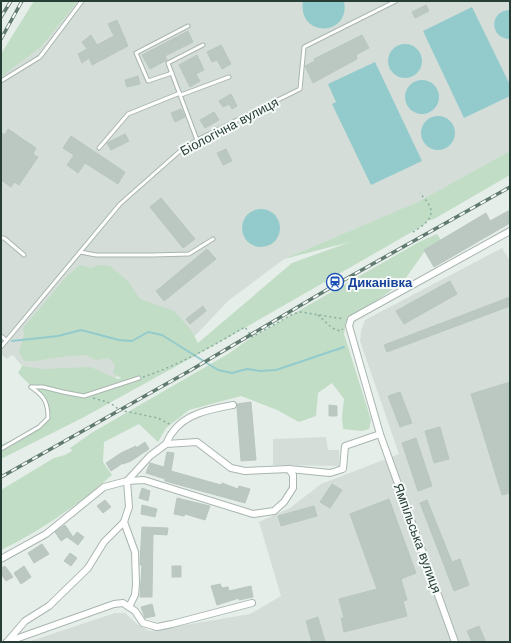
<svg xmlns="http://www.w3.org/2000/svg" width="511" height="643" font-family="'Work Sans',sans-serif">
<rect width="100%" height="100%" fill="#e6eee9"/>
<g fill="#d4ddd8">
<polygon points="78,1 510,1 510,151 421,201 284,259 228,301 192,339 145,365 81,392 35,382 13,355 10,356 7,359 1,354 1,75 42,46"/>
<polygon points="502,248 510,261 510,642 28,642 115,613 125,613 137,624 149,631 250,614 281,596 259,522 290,508 321,484 399,454 360,341 361,331 365,320"/>
<polygon points="326,437 328,450 339,450 339,466 273,465 273,439"/>
</g>
<g fill="#c1ddc5">
<polygon points="34,1 78,1 42,46 1,77 1,54"/>
<polygon points="510,151 510,175 434,219 427,221 424,225 222,341 84,417 1,459 1,445 39,427 48,418 48,406 43,398 18,373 22,366 43,369 90,367 118,379 121,378 113,373 115,365 109,358 96,360 85,355 69,356 34,361 24,361 19,352 24,335 23,328 67,276 80,265 91,268 99,265 110,266 128,281 140,299 174,311 191,330 198,343 292,263 350,242 284,259 418,202"/>
<path d="M 437,234 L 441,240 L 425,251 L 403,282 L 346,322 L 344,334 L 371,420 L 369,429 L 362,431 L 343,429 L 342,417 L 344,399 L 332,383 L 318,393 L 316,416 L 299,422 L 277,410 L 241,396 L 189,410 L 166,428 L 158,442 L 139,424 L 104,442 L 103,462 L 112,475 C 102,483 93,492 83,499 C 58,518 30,536 1,550 L 1,490 L 54,458 L 65,455 L 72,451 L 74,453 L 70,448 L 93,432 L 228,354 L 249,339 L 419,242 Z"/>
</g>
<g fill="#93cbcd">
<path d="M 303,1 L 344,1 C 351,37 297,38 303,1 Z"/>
<polygon points="472,7 510,85 510,96 464,118 423,31"/>
<path d="M 510,10 L 510,39 C 489,39 489,10 510,10 Z"/>
<circle cx="405" cy="61" r="17"/>
<polygon points="375,62 422,161 371,185 332,104 336,102 328,84"/>
<circle cx="422" cy="97" r="17"/>
<circle cx="438" cy="133" r="17"/>
<circle cx="261" cy="228" r="19"/>
</g>
<g fill="none" stroke-linecap="round" stroke-linejoin="round">
<polyline stroke="#93cbcd" stroke-width="2" points="12,341 58,336 81,330 119,340 132,341 148,332 162,335 218,370 232,373 247,369 260,371 276,370 344,347"/>
</g>
<g fill="#bbc8c2" stroke="#b9c7bf">
<polygon points="426,5 429,11 415,18 412,12"/>
<polygon points="117,20 128,46 92,65 89,58 82,63 78,54 87,49 82,42 91,35 97,45 114,36 108,24"/>
<polygon points="188,31 193,42 165,56 167,60 150,69 142,55"/>
<polygon points="362,35 369,48 356,55 357,59 313,83 305,66 315,61 314,59"/>
<polygon points="221,45 231,64 222,69 217,60 212,62 207,52"/>
<polygon points="197,55 204,70 196,74 200,81 190,87 179,65"/>
<polygon points="138,76 140,84 127,87 125,80"/>
<polygon points="231,94 237,106 232,109 229,104 223,107 219,101"/>
<polygon points="181,109 185,117 175,122 171,113"/>
<polygon points="214,112 219,120 205,128 200,120"/>
<polygon points="8,129 36,148 33,154 38,157 19,185 14,182 11,187 1,180 1,132 5,135"/>
<polygon points="125,134 129,141 111,150 107,143"/>
<polygon points="71,136 125,172 118,184 85,163 78,173 67,165 74,155 63,148"/>
<polygon points="226,149 232,161 223,165 217,153"/>
<polygon points="161,198 195,239 183,248 150,207"/>
<polygon points="510,210 510,223 434,267 424,250 486,213 490,221"/>
<polygon points="207,249 216,259 164,301 156,291"/>
<polygon points="450,281 457,294 404,324 396,311"/>
<polygon points="510,297 510,306 387,352 384,345"/>
<polygon points="203,306 206,311 190,324 186,319"/>
<polygon points="510,382 510,493 502,495 471,394"/>
<polygon points="400,392 412,423 400,427 388,396"/>
<polygon points="251,402 256,460 241,461 237,408 237,404"/>
<polygon points="329,405 337,406 337,416 329,416"/>
<polygon points="440,427 449,459 434,463 425,431"/>
<polygon points="416,438 432,486 418,491 402,443"/>
<polygon points="145,442 149,449 131,461 123,464 123,463 111,471 106,463 121,453 136,446 136,448"/>
<polygon points="167,452 174,453 171,471 221,485 222,483 238,489 239,486 250,489 245,503 165,481 165,479 146,473 150,463 164,467"/>
<polygon points="332,484 342,490 330,508 320,502"/>
<polygon points="142,488 150,491 148,501 139,498"/>
<polygon points="177,498 210,506 205,520 185,514 184,516 174,514"/>
<polygon points="389,499 416,573 401,579 407,600 403,601 407,616 344,632 341,618 344,618 339,599 377,589 350,514"/>
<polygon points="105,500 111,507 103,513 97,506"/>
<polygon points="427,500 452,562 460,559 469,585 454,591 420,503"/>
<polygon points="142,505 157,509 155,517 141,514"/>
<polygon points="314,506 317,516 281,526 278,516"/>
<polygon points="65,525 73,537 77,532 84,537 78,545 67,537 61,541 55,532"/>
<polygon points="142,527 168,528 167,535 153,534 152,597 140,597 142,565 140,565 140,563"/>
<polygon points="42,544 49,554 34,563 28,553"/>
<polygon points="70,553 77,558 71,566 64,561"/>
<polygon points="5,566 13,577 6,581 1,574 1,568"/>
<polygon points="24,566 31,577 21,584 14,573"/>
<rect x="172" y="566" width="9" height="11"/>
<polygon points="220,584 222,588 228,587 229,591 251,586 253,597 239,600 239,598 217,605 211,586"/>
<polygon points="152,604 155,616 145,618 141,607"/>
<polygon points="318,617 325,642 312,642 306,621"/>
<polygon points="479,626 485,640 480,642 472,642 467,631"/>
</g>
<g fill="none" stroke-linecap="round" stroke-linejoin="round">
<g stroke="#a9b6af" stroke-width="5">
<g id="service">
<polyline points="172,73 148,81 136,53 188,26"/>
<polyline points="1,81 40,57 82,1"/>
<polyline points="181,95 229,77"/>
<polyline points="197,140 168,63 203,45"/>
<polyline points="99,148 128,114 180,93"/>
<polyline points="1,238 4,238 24,255"/>
<polyline points="80,252 96,255 153,255 189,254 213,239"/>
<polyline points="1,336 6,340"/>
<polyline points="1,347 120,204 180,151 195,141 300,89 304,47 396,1"/>
<polyline points="31,387 43,387 63,392 84,396 139,378"/>
<path d="M 1,449 L 39,427 L 48,418 C 48,402 44,396 31,387"/>
</g>
</g>
<g stroke="#a9b6af" stroke-width="8">
<g id="minor">
<path d="M 166,444 C 168,441 169,436 172,433 C 185,413 212,409 233,405"/>
<polyline points="127,481 150,456 166,444 197,442 231,468 245,471 289,469 330,473 343,469 345,446 380,434"/>
<polyline points="124,522 135,552 136,584 135,595 129,607"/>
<polyline points="1,559 46,534 104,487 127,481 144,480 253,514 274,511 284,502 293,488 293,475 289,469"/>
<polyline points="7,642 114,604 123,603 135,611 143,623 157,627 172,624 252,603"/>
<polyline points="7,642 25,621 49,606 88,568 104,542 124,522 129,507 127,481"/>
<polyline points="455,642 380,434 349,326 351,319 510,231"/>
</g>
</g>
<g stroke="#89ae9f" stroke-width="1.5" stroke-dasharray="2 3" stroke-linecap="butt">
<path d="M 413,232 C 421,227 435,219 430,207 C 428,202 423,197 420,193"/>
<polyline points="318,315 332,328 340,331 343,329"/>
<path d="M 143,377 C 179,365 213,346 245,327 L 252,337 L 293,314 L 301,312 L 344,319"/>
<path d="M 93,398 C 103,401 112,402 119,410 L 158,418 L 171,425"/>
</g>
<use href="#service" stroke="#fff" stroke-width="3"/>
<use href="#minor" stroke="#fff" stroke-width="6"/>
<g stroke="#617a70" stroke-width="3.5">
<g id="rail">
<polyline points="1,17 11,1"/>
<polyline points="1,39 22,1"/>
<polyline points="1,477 191,370 335,285 510,187"/>
</g>
</g>
<use href="#rail" stroke="#f6faf8" stroke-width="2" stroke-dasharray="6" stroke-linecap="butt"/>
</g>
<defs>
<g id="station-ring" transform="scale(0.9)"><circle r="9.5" fill="#f6faf8" stroke="#1a4fb4" stroke-width="1.5"/><path d="M-3-6H3Q5-6 5-4V2Q5 4 3 4L4.5 6H3L1.5 4h-3L-3 6H-4.5L-3 4Q-5 4-5 2V-4Q-5-6-3-6ZM-3.5-4v3h7v-3ZM-3.5 1v1.5H-2V1ZM2 1v1.5H3.5V1Z" fill="#1a4fb4"/></g>
</defs>
<g fill-rule="evenodd">
<use href="#station-ring" x="335" y="282"/>
</g>
<g text-anchor="middle" stroke-width="4" stroke-linejoin="round" paint-order="stroke">
<g font-size="13" fill="#263e35" stroke="#f6faf8">
<text transform="translate(229 126) rotate(-28)" y="5">Біологічна вулиця</text>
<text transform="translate(418 538) rotate(70)" y="5">Ямпільська вулиця</text>
</g>
<g font-size="13" font-weight="bold" fill="#164399" stroke="#f6faf8" text-anchor="start">
<text x="348" y="287">Диканівка</text>
</g>
</g>
<rect width="511" height="643" fill="none" stroke="#263e35" stroke-width="4"/>
</svg>
